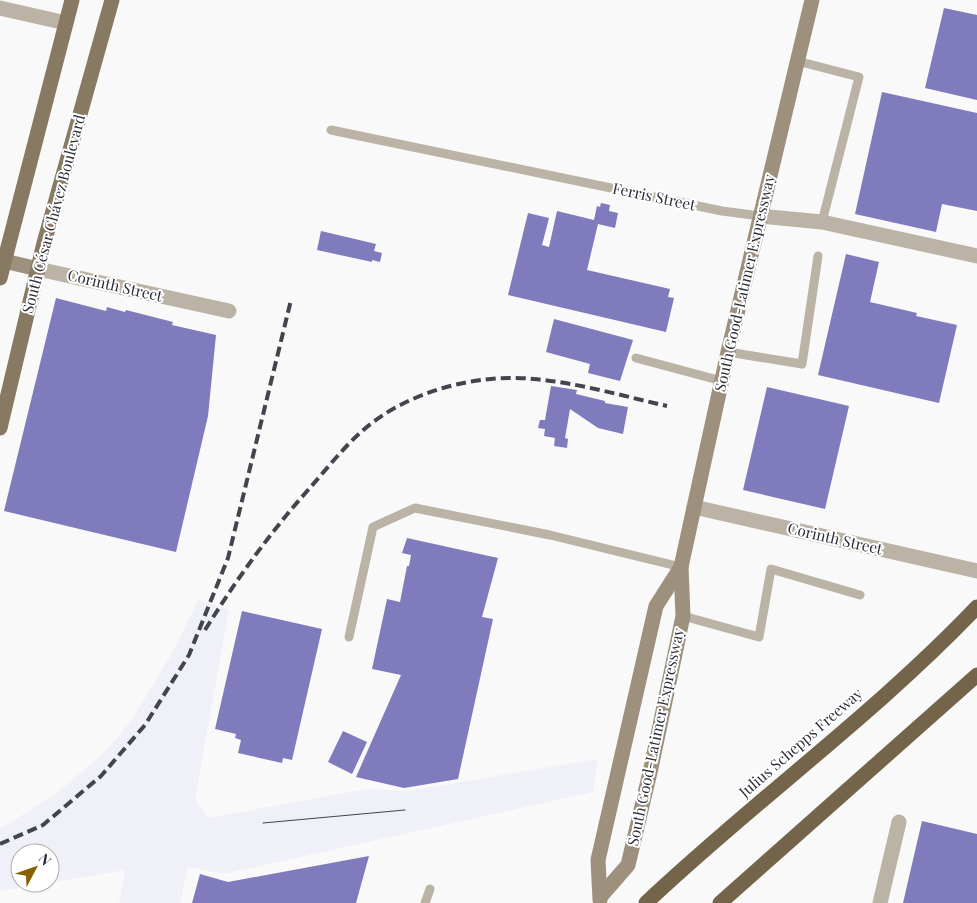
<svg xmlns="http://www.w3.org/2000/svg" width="977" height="903" font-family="'Playfair Display',serif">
<rect width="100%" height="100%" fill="#f9f9f9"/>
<path fill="#f0f0f9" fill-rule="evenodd" d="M 198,600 L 229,610 L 195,799 L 208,818 L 367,789 L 407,791 L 598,759 L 593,792 L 223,874 L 188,867 L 180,903 L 119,903 L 125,870 L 0,891 L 0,829 L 54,795 L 103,754 L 131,721 L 174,650 ZM 20,853 L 50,853 L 50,883 L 20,883 Z"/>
<g fill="#7f7bbc">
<polygon points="944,8 977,15 977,100 925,88"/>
<polygon points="882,92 977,113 977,211 942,204 936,232 855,214"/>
<polygon points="601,203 610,205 609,211 618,213 615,228 598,224 587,270 670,289 668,297 674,298 666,332 508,295 528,213 549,218 542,245 549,247 557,211 594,220 597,206 600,207"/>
<polygon points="321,231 376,244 374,251 382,253 380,262 372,260 372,262 317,250"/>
<polygon points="846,254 879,262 870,302 917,313 916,316 957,325 939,403 818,375"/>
<polygon points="56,298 106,311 107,307 125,312 126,310 173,322 172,325 216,335 208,416 176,552 4,511"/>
<polygon points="554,319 633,340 620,381 588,373 590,364 546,352"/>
<polygon points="551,386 577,390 576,394 605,401 605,403 628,407 623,434 598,428 570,409 565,438 568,439 567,448 554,446 555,438 544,436 545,429 538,428 540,420 545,420"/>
<polygon points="767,387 849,406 825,509 743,490"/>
<polygon points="407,538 498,558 482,617 493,619 458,779 404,788 356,777 401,675 372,669 387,599 400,602 407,566 409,566 411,555 402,553"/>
<polygon points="242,611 322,629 292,760 283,758 282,763 238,753 241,740 235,738 236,734 215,729"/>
<polygon points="343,731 367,742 352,774 328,762"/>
<polygon points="922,821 977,834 977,903 903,903"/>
<polygon points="369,856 356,903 192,903 200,874 228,882"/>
</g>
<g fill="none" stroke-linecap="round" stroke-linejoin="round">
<g stroke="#bbb3a6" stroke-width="9">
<polyline points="797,61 859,77 822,222"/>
<polyline points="331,130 722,211 760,216"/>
<polyline points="728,352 802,364 818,256"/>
<polyline points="636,358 722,381"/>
<polyline points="683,616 759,637 771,569 860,595"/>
<polyline points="349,637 373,527 415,508 550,535 681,567"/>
<polyline points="425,903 430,889"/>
</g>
<g stroke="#bbb3a6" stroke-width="15">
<polyline points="0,8 66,23"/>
<polyline points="760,216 822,222 977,256"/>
<polyline points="38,269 229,311"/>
<polyline points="694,507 977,571"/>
<polyline points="880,903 899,822"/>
</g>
<g stroke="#9d917e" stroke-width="15">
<polyline points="0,260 38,269"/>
<polyline points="601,896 628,865 651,768 683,616 681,567 728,352 812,0"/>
<polyline points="600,900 598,860 656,606 681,567"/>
</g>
<g stroke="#877962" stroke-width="15">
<polyline points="0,278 72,0"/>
<polyline points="0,428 44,243 112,0"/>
</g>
<g stroke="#746449" stroke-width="15">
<path d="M 646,903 C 754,801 875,714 977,607"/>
<polyline points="720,903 977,675"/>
</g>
<polyline stroke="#44444e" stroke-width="1" points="263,823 405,810"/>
<g stroke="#44444e" stroke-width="4" stroke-dasharray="10 5" stroke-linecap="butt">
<path d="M 205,630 C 236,580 269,534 308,490 C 325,471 342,449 361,432 C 405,392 476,373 534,379 C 579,383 623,396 667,406"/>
<polyline points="0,844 43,825 101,776 145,725 189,655 228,558 291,300"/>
</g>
</g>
<g text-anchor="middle" stroke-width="4" stroke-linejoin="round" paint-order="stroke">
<g font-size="15" fill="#2c2c38" stroke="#fff">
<text transform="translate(654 197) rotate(12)" y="5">Ferris Street</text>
<text transform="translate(54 214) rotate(-75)" y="5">South César Chávez Boulevard</text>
<text transform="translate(745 283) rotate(-77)" y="5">South Good-Latimer Expressway</text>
<text transform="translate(115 286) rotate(13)" y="5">Corinth Street</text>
<text transform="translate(835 539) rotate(13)" y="5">Corinth Street</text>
<text transform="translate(656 737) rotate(-78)" y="5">South Good-Latimer Expressway</text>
<text transform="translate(801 743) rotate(-41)" y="5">Julius Schepps Freeway</text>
</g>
</g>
<g transform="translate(35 868) rotate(49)"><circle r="24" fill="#ffffff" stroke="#ababaf"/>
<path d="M0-4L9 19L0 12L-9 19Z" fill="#886000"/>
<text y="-8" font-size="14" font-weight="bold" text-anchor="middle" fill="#2c2c38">N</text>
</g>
</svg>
